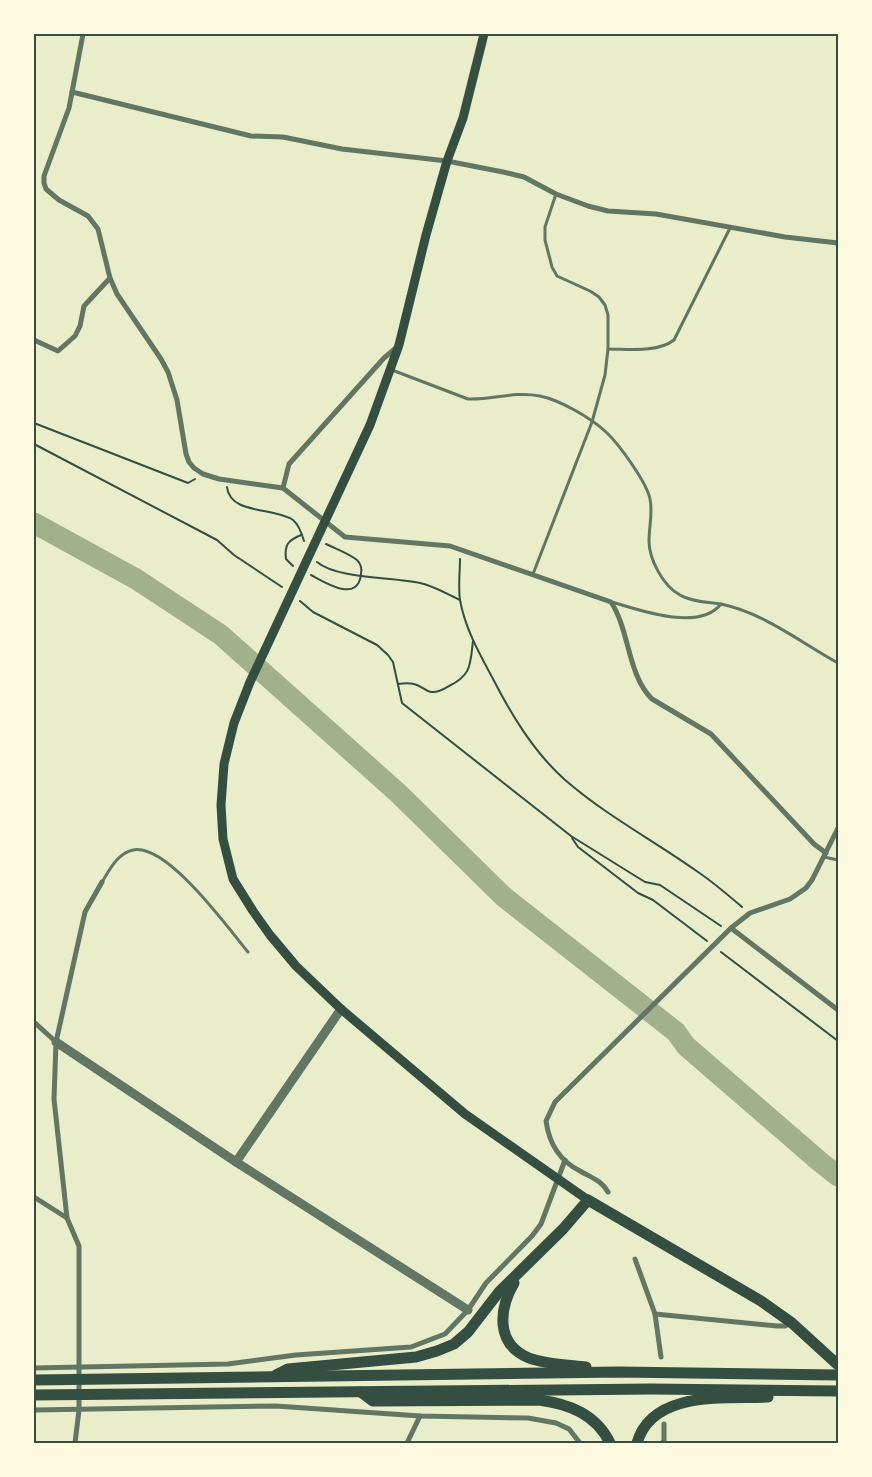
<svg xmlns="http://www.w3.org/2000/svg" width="872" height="1477" font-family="'Golos Text',sans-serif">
<rect width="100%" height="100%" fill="#e9edc9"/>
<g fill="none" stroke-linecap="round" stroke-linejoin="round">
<polyline stroke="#a3b18a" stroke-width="21" points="34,523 136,579 221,635 398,793 504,897 676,1032 686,1046 819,1161 838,1176"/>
<g stroke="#344e41" stroke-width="2">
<polyline points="34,423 188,483 195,479"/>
<polyline points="34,444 217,540 234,555 282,587"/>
<path d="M 227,487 C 230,515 275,507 293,520 C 299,525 302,534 304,541"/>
<path d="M 460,559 C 460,572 458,587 460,600 C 465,628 479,653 492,677 C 511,714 533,751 564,779 C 605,815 653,840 698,872 C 713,882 728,895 742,907"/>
<path d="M 317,562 C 337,579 393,577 420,583 C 434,586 447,594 460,600"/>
<path d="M 293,566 L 286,559 C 284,544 289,540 301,535"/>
<path d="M 311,575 C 324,582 358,604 361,574 C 362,569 361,564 357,560 C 348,553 336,549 326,544"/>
<polyline points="300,601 313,612 377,645 388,655 393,662 402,703 571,836 645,882 660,885 721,926"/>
<path d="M 398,684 C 404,683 411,682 417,685 C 422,687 426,691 431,692 C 438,693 444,689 449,686 C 472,675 470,664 473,641"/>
<polyline points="572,838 578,847 638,893 653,900 707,941"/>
<polyline points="721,952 838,1041"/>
</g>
<g stroke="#617663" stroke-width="3">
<path d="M 608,349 C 628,349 657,353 674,340 L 730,228"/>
<path d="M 392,370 L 468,399 C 493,400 513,391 540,396 C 560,400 591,418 606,432 C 619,444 647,483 650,499 C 653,512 649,527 649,541 C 649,559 663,586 680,595 C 692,602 708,602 721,604"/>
<polyline points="533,574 592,422 605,375 608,349 608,315 605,305 599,297 590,291 557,276 552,267 545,240 545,227 556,194"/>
<path d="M 612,602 C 640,610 699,632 721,604 C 764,613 800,642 838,663"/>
<polyline points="824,857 838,860"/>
<path d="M 102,882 C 110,869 118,853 133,850 C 167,843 228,928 248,952"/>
</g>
<g stroke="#617663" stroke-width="5">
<path d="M 83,34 L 69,108 L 44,176 L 44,183 L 46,189 L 59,200 L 88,216 L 98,229 L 110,278 L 117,294 L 161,359 L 168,372 L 177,400 L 186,454 L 189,462 L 194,468 L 203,474 L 219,479 L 283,488 L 345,537 L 450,546 L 611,602 C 630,631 627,674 652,699 L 711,734 L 814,844 L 826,853"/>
<polyline points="72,92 251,136 283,137 342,149 447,161 503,172 524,177 556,194 588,206 608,211 656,214 785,237 838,243"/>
<polyline points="34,340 58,351 75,336 80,326 84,306 110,278"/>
<polyline points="283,488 289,464 384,358 397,347"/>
<polyline points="731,928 838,1010"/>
<polyline points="34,1022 56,1042"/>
<path d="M 608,1192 C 601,1180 592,1178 580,1171 C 560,1161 549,1143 546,1121 L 555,1102 L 731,928 L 750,913 L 790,899 L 806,888 L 812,880 L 838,828"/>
<polyline points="34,1197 67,1218"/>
<polyline points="635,1259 655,1314 661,1357"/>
<polyline points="655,1314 777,1326 785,1326 791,1323"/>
<polyline points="34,1368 228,1364 296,1355 411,1347 445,1334 468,1310 486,1283 532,1236 541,1224 565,1160"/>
<polyline points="34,1410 276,1406 420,1416 528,1418 556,1423 569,1429 580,1443"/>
<polyline points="75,1443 79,1410 79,1246 67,1218 54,1099 56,1042 85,912 102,882"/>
<polyline points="407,1443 420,1416"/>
<polyline points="662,1443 664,1441 664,1424"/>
</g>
<g stroke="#617663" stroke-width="9">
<polyline points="56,1042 236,1162 468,1310"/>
<polyline points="236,1162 341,1009"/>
</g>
<polyline stroke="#344e41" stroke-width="9" points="484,34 463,118 447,161 426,235 399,345 370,425 250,682 234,723 224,764 221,805 223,839 233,879 253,911 270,935 296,966 341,1009 465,1114 588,1200"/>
<g stroke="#344e41" stroke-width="11">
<path d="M 514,1283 C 499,1309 495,1344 529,1358 C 544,1364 569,1365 586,1367"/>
<polyline points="276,1375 288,1369 416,1357 437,1351 454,1344 468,1332 499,1292 563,1229 588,1200 761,1301 792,1323 838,1365"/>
<polyline points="34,1380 619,1372 838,1375"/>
<path d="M 361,1392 L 373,1401 L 539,1400 C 569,1404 596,1414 610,1443"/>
<polyline points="34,1395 651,1389 838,1391"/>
<path d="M 637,1443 C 652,1390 725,1399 768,1397"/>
</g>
</g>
<rect width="872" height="1477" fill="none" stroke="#fefae0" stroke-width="70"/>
<rect x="35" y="35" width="802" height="1407" fill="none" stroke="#344e41" stroke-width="2"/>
</svg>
